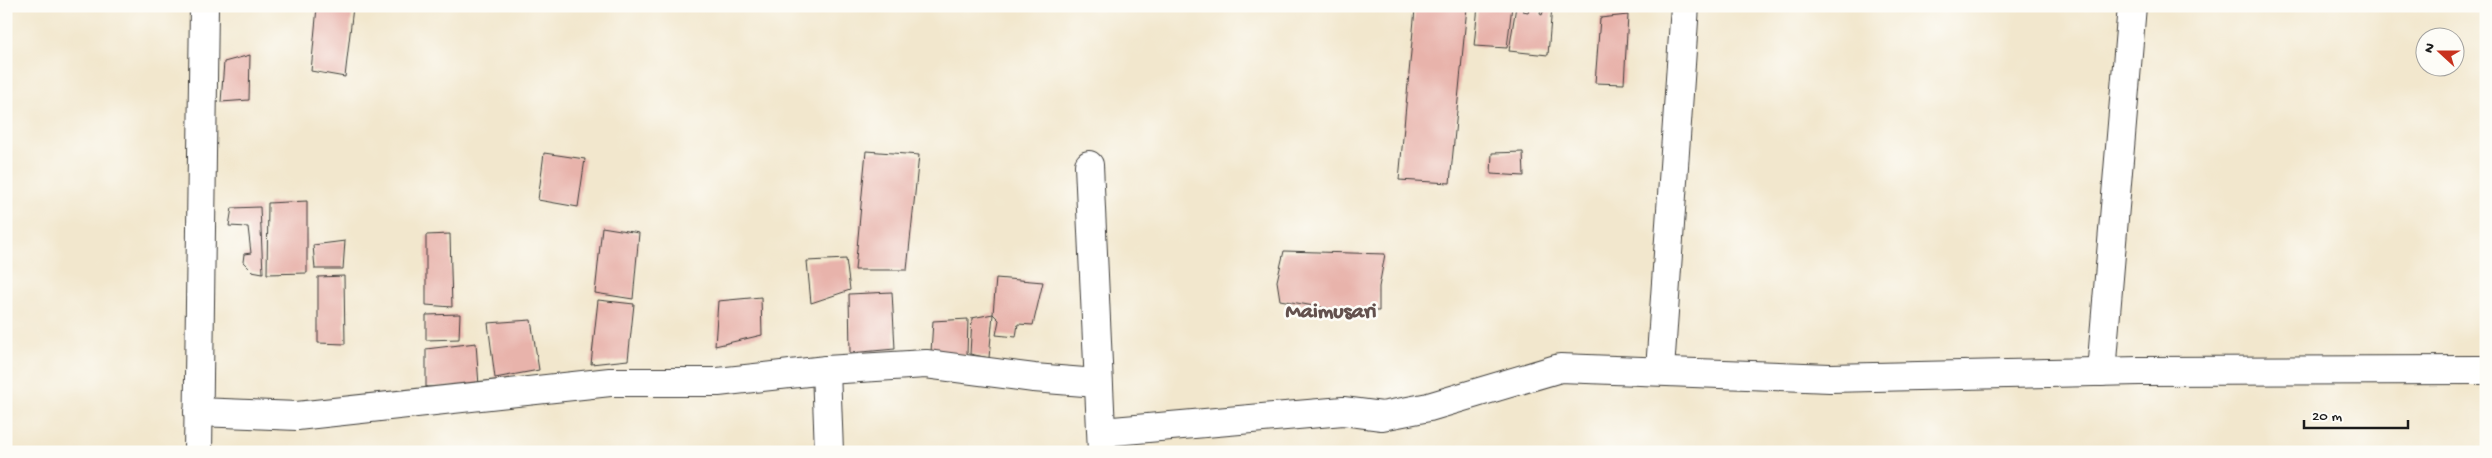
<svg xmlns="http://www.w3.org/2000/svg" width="2492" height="458" font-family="'Gochi Hand',sans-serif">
<rect width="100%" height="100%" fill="#fdfcf7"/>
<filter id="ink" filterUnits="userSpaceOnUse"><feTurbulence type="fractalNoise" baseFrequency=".02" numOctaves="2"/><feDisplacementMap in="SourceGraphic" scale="10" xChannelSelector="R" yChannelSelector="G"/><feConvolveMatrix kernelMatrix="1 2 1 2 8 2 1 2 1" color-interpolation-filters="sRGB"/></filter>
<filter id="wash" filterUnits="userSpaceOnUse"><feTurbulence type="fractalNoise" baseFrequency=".0096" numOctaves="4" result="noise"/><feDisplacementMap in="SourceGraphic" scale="20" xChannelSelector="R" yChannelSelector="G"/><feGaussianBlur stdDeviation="1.12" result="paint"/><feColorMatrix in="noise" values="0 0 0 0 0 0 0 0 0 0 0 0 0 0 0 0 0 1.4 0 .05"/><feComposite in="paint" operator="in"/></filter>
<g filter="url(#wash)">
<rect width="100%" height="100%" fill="#f2e7cd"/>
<g id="blocks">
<g fill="#e8b3ab">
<polygon points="1478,6 1512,6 1507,48 1474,46"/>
<polygon points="1516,6 1524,6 1523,11 1528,12 1530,6 1542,6 1540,14 1542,15 1545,6 1552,6 1548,55 1509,51"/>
<polygon points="317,7 353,7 345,77 311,71"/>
<polygon points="1467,7 1450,183 1399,180 1415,9"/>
<polygon points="1628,15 1624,84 1595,83 1600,18"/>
<polygon points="250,55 249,100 221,102 224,62"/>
<polygon points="866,151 919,155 907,270 855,270"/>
<polygon points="1523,152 1524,176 1491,174 1492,153"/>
<polygon points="544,153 585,159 578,207 538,200"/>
<polygon points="307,201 307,273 267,274 268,203"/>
<polygon points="260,207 263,273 252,271 243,262 244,254 251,253 248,227 229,226 232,208"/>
<polygon points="602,227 639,233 633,299 595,293"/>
<polygon points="450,234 452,307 426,305 426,235"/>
<polygon points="345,241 343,269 315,269 313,245"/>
<polygon points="1284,251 1385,254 1379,287 1379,311 1331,309 1280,300 1277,281"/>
<polygon points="846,259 850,290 811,303 807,261"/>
<polygon points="344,276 345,344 318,343 318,277"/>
<polygon points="996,278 1043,282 1033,325 1018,324 1016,337 996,335 999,320 993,314"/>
<polygon points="892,292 895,349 850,353 849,294"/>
<polygon points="761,297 762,335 715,346 718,301"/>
<polygon points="598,300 634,304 628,360 591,364"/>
<polygon points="460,314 459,339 426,340 426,315"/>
<polygon points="993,314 989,358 970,354 972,318"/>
<polygon points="968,319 967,355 931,352 933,321"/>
<polygon points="531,320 539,370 495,378 488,323"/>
<polygon points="476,343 479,386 426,387 426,349"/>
</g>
</g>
</g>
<g filter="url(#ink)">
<use href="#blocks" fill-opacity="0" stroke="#3c3a37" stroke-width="1"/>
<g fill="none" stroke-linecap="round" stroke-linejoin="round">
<g stroke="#3c3a37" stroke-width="30">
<g id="street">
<polyline points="1089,165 1102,452"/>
<polyline points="826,370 829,452"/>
<polyline points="1660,370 1685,6"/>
<polyline points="2101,372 2132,6"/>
<polyline points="198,412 297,416 610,382 718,382 826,370 926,364 1034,378 1097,383"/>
<polyline points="1102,432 1343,411 1382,416 1429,407 1560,368 1830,378 2139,371 2486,370"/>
<polyline points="198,452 204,6"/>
</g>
</g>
<use href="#street" stroke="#fff" stroke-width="28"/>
</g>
</g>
<g text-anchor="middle" stroke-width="5" stroke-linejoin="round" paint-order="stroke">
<g font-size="22" font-weight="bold" fill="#63514e" stroke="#fdfcf7">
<text x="1331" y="317">Maimusari</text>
</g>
</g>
<rect width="2492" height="458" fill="none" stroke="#fdfcf7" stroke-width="25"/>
<g transform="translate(2440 52) rotate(291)"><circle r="24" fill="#fdfcf7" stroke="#a3a29f"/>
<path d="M0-4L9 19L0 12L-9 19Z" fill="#c8321e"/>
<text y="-8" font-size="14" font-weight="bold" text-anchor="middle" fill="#1c1c1c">N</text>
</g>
<path d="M2304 420v8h104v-8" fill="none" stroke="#1c1c1c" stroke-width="2.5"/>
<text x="2312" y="420" font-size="15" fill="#1c1c1c" stroke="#fdfcf7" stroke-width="4" paint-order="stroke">20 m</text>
</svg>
